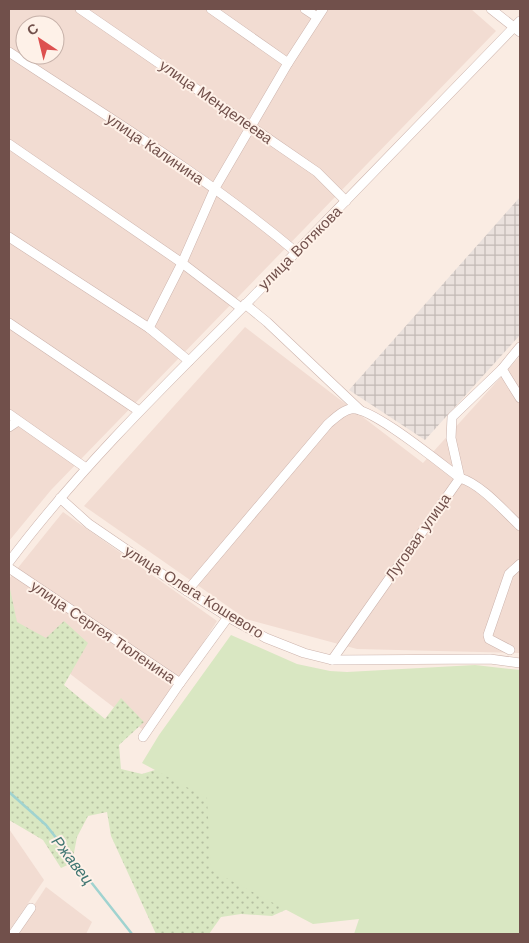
<svg xmlns="http://www.w3.org/2000/svg" width="529" height="943" font-family="'Work Sans',sans-serif">
<defs>
<pattern id="industrial-grid" width="8" height="8" patternUnits="userSpaceOnUse" patternTransform="scale(1.25)"><rect width="8" height="8" fill="#eae1dd"/><path d="M0 4h8M4 0v8" fill="none" stroke="#c2b9b5"/></pattern>
<pattern id="grass-dots" width="8" height="8" patternUnits="userSpaceOnUse" patternTransform="scale(1.25)"><rect width="8" height="8" fill="#d9e7c2"/><path d="M2 2h.1M6 6h.1" fill="none" stroke="#b4bea0" stroke-width="1.8" stroke-linecap="round"/></pattern>
</defs>
<rect width="100%" height="100%" fill="#faece3"/>
<g fill="#f2dcd2" fill-rule="evenodd">
<path d="M 9,9 L 471,9 L 496,31 L 51,490 L 9,541 ZM 25,25 L 55,25 L 55,55 L 25,55 Z"/>
<polygon points="245,327 423,463 520,356 520,653 357,649 246,619 84,506"/>
<polygon points="63,512 217,621 146,732 9,627 9,579"/>
<polygon points="9,829 44,880 9,931"/>
<polygon points="46,887 92,922 86,934 15,934"/>
</g>
<polygon fill="url(#industrial-grid)" points="520,197 520,335 425,440 349,390"/>
<polygon fill="url(#grass-dots)" points="9,584 17,622 46,638 64,621 88,643 64,685 105,719 121,698 144,722 119,745 121,769 142,774 171,765 213,780 301,903 272,916 241,914 221,917 209,934 156,934 111,836 107,812 88,816 77,837 72,863 61,868 43,840 9,820"/>
<polygon fill="#d9e7c2" points="231,635 297,664 330,671 347,672 475,665 520,670 520,934 354,934 359,919 313,924 211,870 207,798 142,763 159,735"/>
<g fill="none" stroke-linecap="round" stroke-linejoin="round">
<polyline stroke="#a0d3d0" stroke-width="2.5" points="9,792 46,825 132,934"/>
<g stroke="#cdb4ad" stroke-width="10">
<g id="minor">
<polyline points="80,9 317,172 346,201"/>
<polyline points="211,9 288,63"/>
<polyline points="305,9 317,17"/>
<polyline points="491,9 520,32"/>
<path d="M 9,52 C 106,116 207,177 296,252"/>
<polyline points="9,144 182,263 241,308"/>
<polyline points="9,237 149,328 189,361"/>
<polyline points="245,304 267,322 360,410"/>
<polyline points="9,323 139,411"/>
<polyline points="149,328 182,263 215,188 288,63 323,9"/>
<polyline points="502,369 520,398"/>
<polyline points="9,414 86,468"/>
<polyline points="9,427 18,421"/>
<polyline points="60,498 89,524 187,591 228,617 266,638 304,653 332,660 490,659 520,663"/>
<path d="M 9,562 C 79,469 162,388 244,306 C 336,211 428,115 520,21"/>
<polyline points="9,568 180,683 228,617"/>
<path d="M 187,591 L 328,424 C 335,418 343,410 351,409 C 371,406 441,464 460,478 L 451,438 L 452,417 L 502,369 L 520,347"/>
<polyline points="510,650 489,639 488,635 509,574 520,564"/>
<path d="M 332,660 L 460,478 C 481,484 504,511 520,526"/>
<polyline points="143,737 180,683"/>
<polyline points="13,934 31,908"/>
</g>
</g>
<use href="#minor" stroke="#fff" stroke-width="9"/>
</g>
<g text-anchor="middle" stroke-width="4" stroke-linejoin="round" paint-order="stroke">
<g font-size="15" fill="#71504b" stroke="#fef1e8">
<text transform="translate(216 102) rotate(35)" y="5">улица Менделеева</text>
<text transform="translate(155 149) rotate(34)" y="5">улица Калинина</text>
<text transform="translate(300 248) rotate(-45)" y="5">улица Вотякова</text>
<text transform="translate(418 537) rotate(-55)" y="5">Луговая улица</text>
<text transform="translate(194 592) rotate(32)" y="5">улица Олега Кошевого</text>
<text transform="translate(103 632) rotate(34)" y="5">улица Сергея Тюленина</text>
</g>
<g font-size="16" font-style="italic" fill="#407672" stroke="#fef1e8">
<text transform="translate(73 860) rotate(52)" y="6">Ржавец</text>
</g>
</g>
<rect width="529" height="943" fill="none" stroke="#71504b" stroke-width="20"/>
<g transform="translate(40 40) rotate(325)"><circle r="24" fill="#fef1e8" stroke="#c6b1a9"/>
<path d="M0-4L9 19L0 12L-9 19Z" fill="#dd504f"/>
<text y="-8" font-size="14" font-weight="bold" text-anchor="middle" fill="#71504b">С</text>
</g>
</svg>
